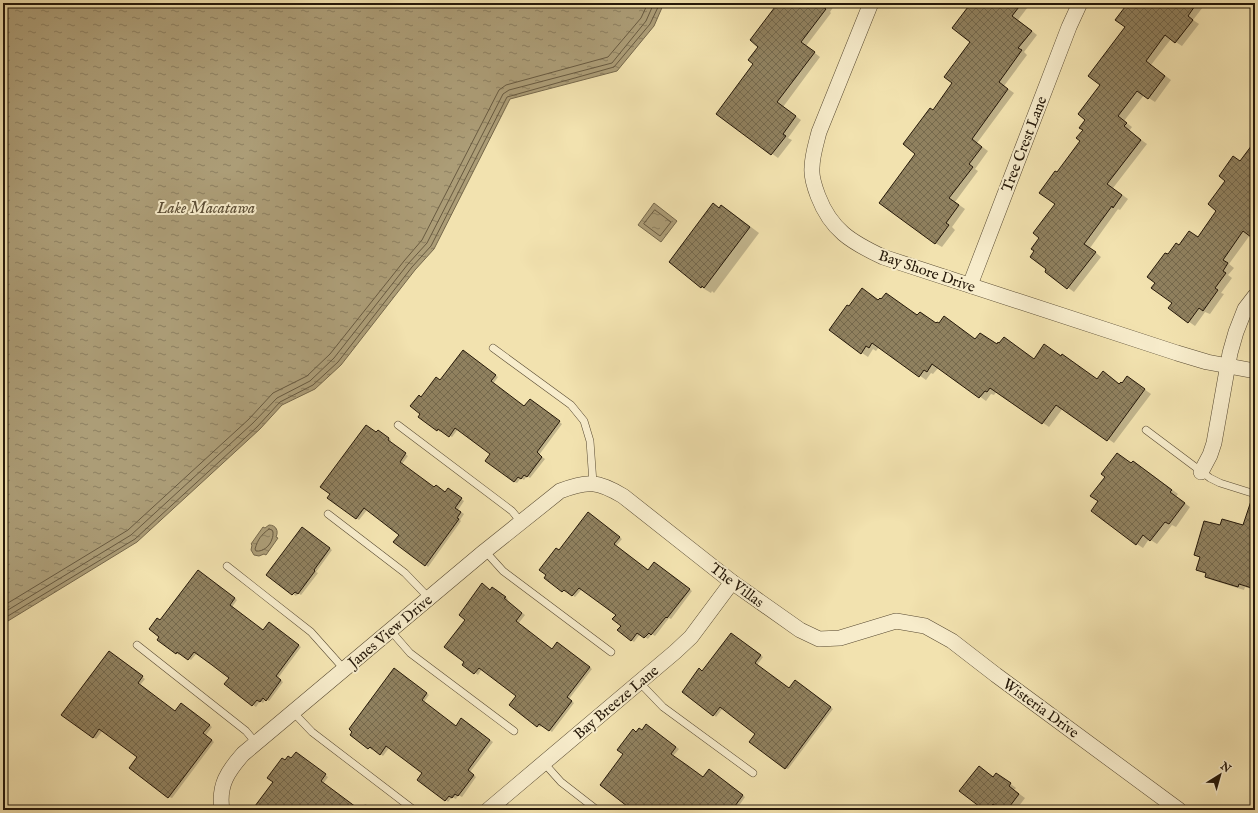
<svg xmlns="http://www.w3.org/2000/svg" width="1258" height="813" font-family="'IM FELL English',serif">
<defs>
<pattern id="water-ripples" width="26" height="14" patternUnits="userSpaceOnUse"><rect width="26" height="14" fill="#ac9d77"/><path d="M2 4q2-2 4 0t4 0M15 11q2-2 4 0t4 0" fill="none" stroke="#8c7f60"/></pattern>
<pattern id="building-cross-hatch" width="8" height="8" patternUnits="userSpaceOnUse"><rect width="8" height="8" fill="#90815f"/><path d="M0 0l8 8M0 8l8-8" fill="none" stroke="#75694d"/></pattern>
</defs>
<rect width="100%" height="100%" fill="#f2e2af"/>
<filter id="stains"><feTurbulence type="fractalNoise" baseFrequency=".005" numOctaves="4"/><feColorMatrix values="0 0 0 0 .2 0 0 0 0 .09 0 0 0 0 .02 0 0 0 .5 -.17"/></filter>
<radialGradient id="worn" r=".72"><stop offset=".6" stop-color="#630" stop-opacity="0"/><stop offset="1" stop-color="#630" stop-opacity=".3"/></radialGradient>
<g fill="url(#water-ripples)" stroke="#76684b">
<polygon points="3,3 664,3 654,26 617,71 510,99 434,249 415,270 341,365 315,389 282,405 260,429 137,542 3,624"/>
<polygon points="654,203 677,221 661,242 638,225"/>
<path d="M 269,525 C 276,525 279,531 276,537 L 278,538 L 266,555 L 264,554 L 259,556 L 254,555 L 251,550 L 252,545 L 251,544 L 263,527 L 265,528 Z"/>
</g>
<g fill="#0003">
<polygon points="777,3 836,3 830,12 831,13 806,46 820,57 783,107 801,120 788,138 792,140 778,158 717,114 754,64 760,46 778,4"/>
<polygon points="972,3 1031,3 1018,20 1037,35 1024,52 1027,55 1004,86 1014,93 977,143 988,151 975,169 978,171 955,202 965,209 952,227 955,230 942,247 935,243 917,154 933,111 953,83 972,42"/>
<polygon points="1129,3 1206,3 1193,20 1199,24 1182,46 1171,39 1151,65 1171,80 1155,102 1144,95 1124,121 1132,127 1129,131 1147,144 1113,188 1128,199 1120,210 1118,209 1090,248 1101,257 1074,292 1046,272 1048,269 1041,238 1056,204 1058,174 1081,141 1087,120 1126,27"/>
<polygon points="1255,143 1255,238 1250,235 1229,264 1234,268 1228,275 1232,278 1221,293 1224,294 1210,314 1205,312 1195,326 1169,308 1173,303 1156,282 1168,255 1180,246 1198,238 1218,210 1240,162"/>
<polygon points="713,204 720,208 722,206 731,212 759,233 714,293 712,291 711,293 701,287"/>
<polygon points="869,293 879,301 976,340 997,345 1035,360 1061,357 1062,355 1098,380 1110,376 1120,384 1133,381 1151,394 1114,443 1063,408 1049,427 997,391 994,395 991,394 986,401 939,367 933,374 931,373 926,380 879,347 876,351 873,349 868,357 862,353 849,307"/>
<polygon points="466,353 498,377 493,384 525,407 533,402 562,424 539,455 545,459 530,478 527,476 524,480 521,478 517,483 514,482 492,454 458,429 452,437 442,430 440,432 438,430 420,417 422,414 422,398 441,381"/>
<polygon points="381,432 391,440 390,442 408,456 402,464 434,488 446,493 451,491 464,501 458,510 464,514 460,520 461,521 428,567 426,565 400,535 367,510 359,520 356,518 376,433"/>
<polygon points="1117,454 1132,464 1134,462 1140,466 1178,494 1176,497 1190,507 1176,527 1172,525 1157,544 1149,539 1143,548 1137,544 1099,501 1106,476"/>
<polygon points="591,515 622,539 616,546 649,571 658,565 692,591 671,619 669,618 655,636 652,634 648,639 640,634 634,642 631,640 617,615 582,589 575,597 567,591 566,592 563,591 559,551"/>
<polygon points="1221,526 1255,526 1255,590 1245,587 1244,590 1212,580 1206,577 1207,574 1197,570 1201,558 1195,555"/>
<polygon points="305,530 332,550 316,572 318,573 301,595 298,593 296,596 267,575"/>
<polygon points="201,573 237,600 232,607 263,630 272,625 301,647 278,678 283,682 269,701 266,699 263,703 260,701 256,707 253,705 230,678 197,653 191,660 180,653 179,655 176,653 158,640 161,637 161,621"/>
<polygon points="485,586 491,590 493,588 496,589 508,599 506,601 525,615 518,624 552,650 560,645 592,669 569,699 574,703 552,732 542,725 540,727 538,726 518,696 482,669 478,675 464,665 466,662 467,620"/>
<polygon points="734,636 763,657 757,665 789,689 798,683 833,709 788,769 785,768 757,733 723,708 716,717 714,715 702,671"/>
<polygon points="112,654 145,679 140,685 175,712 184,706 212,727 206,735 214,742 172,798 169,797 139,757 103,730 96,739 93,737"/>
<polygon points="397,671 429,695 424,702 456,727 464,721 493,742 470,772 476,777 462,797 458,795 456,799 452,797 448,802 446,800 423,773 389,748 383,756 373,748 372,750 369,748 351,735"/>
<polygon points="649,727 679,749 673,756 704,778 712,772 745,797 736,810 650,810 624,754 636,733 642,731"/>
<polygon points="299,755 328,777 323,784 359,810 253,810 274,782 286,761 292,759"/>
<polygon points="979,767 994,777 997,774 1016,788 1014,790 1025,798 1016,810 1003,810 999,807 997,810 986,810"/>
<polygon points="365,804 367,805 373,810 360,810"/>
</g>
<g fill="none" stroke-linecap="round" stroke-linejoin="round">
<g stroke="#685a40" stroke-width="1">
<polygon points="655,210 671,222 660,236 644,224"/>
<path d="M 269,529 L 272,530 L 273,532 C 273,534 273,537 272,539 C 270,546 263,552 256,551 L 255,549 C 258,539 261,535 269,529 Z"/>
<polyline points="3,606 128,530 249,419 273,393 307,376 330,354 404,261 422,240 499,90 506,85 608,57 641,18 648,3"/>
<polyline points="3,613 131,535 253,423 277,398 310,381 334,358 408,264 427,243 503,94 509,90 612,63 646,21 654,3"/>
<polyline points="3,619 135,539 257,427 280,402 313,385 338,362 412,267 431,246 507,97 614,67 650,24 660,3"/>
</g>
</g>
<g fill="url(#building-cross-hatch)" stroke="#251809">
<polygon points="778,3 818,3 826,9 801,42 815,52 777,102 796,116 783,134 786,136 771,155 716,114 753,64 748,60 758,47 750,40"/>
<polygon points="971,3 1022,3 1012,16 1032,31 1018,48 1022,50 999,82 1008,89 972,139 982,147 969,164 973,167 949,198 959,205 946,223 949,225 935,244 879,203 915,154 903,144 930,108 933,110 952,83 944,77 970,42 952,28"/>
<polygon points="1128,3 1197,3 1188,16 1193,20 1175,43 1165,35 1146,61 1165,76 1148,99 1137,91 1118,116 1127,123 1124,126 1141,140 1107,184 1122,195 1113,208 1112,206 1084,244 1096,252 1067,289 1045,272 1046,269 1030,257 1034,251 1031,249 1039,238 1033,233 1055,204 1039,193 1055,171 1057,172 1080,141 1076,138 1083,130 1079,128 1085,120 1078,114 1100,85 1088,76 1125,27 1115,20"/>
<polygon points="1255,141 1255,240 1243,231 1223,260 1228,263 1223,271 1226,273 1215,288 1218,290 1203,311 1199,308 1188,323 1168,308 1172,303 1151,288 1155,283 1147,277 1165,253 1168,254 1176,243 1179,245 1189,231 1198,237 1216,211 1208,204 1225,181 1219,176 1233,156 1240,161"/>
<polygon points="713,203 719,208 721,205 750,227 704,288 702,286 701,288 669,262"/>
<polygon points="862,288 878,300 880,298 881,299 886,293 917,315 920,312 936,323 937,322 939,323 944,316 975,339 980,333 997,344 998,342 999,343 1004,337 1034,359 1044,344 1061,356 1062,354 1097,379 1103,371 1119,384 1121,382 1122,383 1127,376 1145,389 1107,441 1056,405 1042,424 990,388 987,392 985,391 979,398 932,364 927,372 924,370 919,377 872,343 869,348 866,346 861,354 829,330 847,305 849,306"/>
<polygon points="463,350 496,375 491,381 524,406 530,399 560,421 537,452 542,457 527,477 524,475 521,479 518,477 514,482 485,461 490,454 455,428 449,437 438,429 437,431 418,417 420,414 410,406 419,395 421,397 436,377 440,380"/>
<polygon points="366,425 376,432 378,430 389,438 388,440 406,453 400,462 434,487 436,485 445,492 448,488 462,498 455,508 461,512 457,518 459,519 425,566 393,542 399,535 386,525 364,508 356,519 327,498 330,494 320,487"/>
<polygon points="1117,453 1131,463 1133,461 1172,490 1170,492 1185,503 1169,524 1165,522 1150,541 1143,535 1136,545 1091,511 1098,501 1090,496 1105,477 1101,474"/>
<polygon points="1252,498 1255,499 1255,589 1239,584 1238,587 1205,577 1206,573 1196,570 1200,557 1194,555 1204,521 1220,525 1222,519 1243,525"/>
<polygon points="588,512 620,537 614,544 648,570 654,562 690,589 667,618 666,617 651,635 649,633 644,638 637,633 631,641 617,630 621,626 612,619 616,615 579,588 572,596 564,590 562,592 544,578 546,575 539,570 556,548 559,550"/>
<polygon points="302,527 330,548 314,570 315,571 298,594 295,592 292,595 266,575"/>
<polygon points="198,570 235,598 230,605 263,630 269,622 299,645 276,676 281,680 266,701 263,698 260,702 257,700 252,706 224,684 229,678 212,665 194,652 188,660 177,652 176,654 157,640 159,637 149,629 157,618 160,620"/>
<polygon points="482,583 490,590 492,587 506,597 504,598 522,613 516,621 552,649 557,642 590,667 567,697 572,701 549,731 539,724 537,727 509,705 516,696 479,668 474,674 462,665 464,662 444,647 465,620 459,615"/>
<polygon points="731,633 761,655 755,663 789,688 795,680 831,707 785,769 749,742 755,734 738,721 720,707 713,716 682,692 699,668 702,671"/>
<polygon points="109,651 143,676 138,683 175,711 181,703 210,725 203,733 212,740 168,798 129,768 137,757 99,729 93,738 61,715"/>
<polygon points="394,668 427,693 422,700 456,726 461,718 490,740 468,770 474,775 458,796 455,794 452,798 449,796 445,801 417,780 422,773 386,746 380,755 370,747 368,749 350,735 352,732 349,729"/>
<polygon points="646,724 676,747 671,754 688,766 703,777 709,769 743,795 732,810 632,810 600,785 623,754 617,750 633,729 636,732 639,728 642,730"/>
<polygon points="296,752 326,774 321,781 360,810 252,810 273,782 267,778 282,758 285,760 288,756 291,758"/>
<polygon points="979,766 993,777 996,773 1011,783 1009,786 1019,794 1007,810 1001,810 993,804 988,810 984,810 959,791"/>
</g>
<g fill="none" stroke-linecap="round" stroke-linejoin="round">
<g stroke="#584a32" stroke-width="8">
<g id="lane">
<polyline points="493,348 571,405 584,421 590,441 593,483"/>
<polyline points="398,425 512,511 521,522"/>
<polyline points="1146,430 1210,478 1220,483 1255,494"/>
<polyline points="328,514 405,573 429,598"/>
<polyline points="485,551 503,571 611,652"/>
<polyline points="227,566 311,632 344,669"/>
<polyline points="390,630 410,653 514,731"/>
<polyline points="137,645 246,731 256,743"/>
<polyline points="640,683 663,707 753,773"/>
<polyline points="293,712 312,732 414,810"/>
<polyline points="544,763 561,782 597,810"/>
</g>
</g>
<g stroke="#584a32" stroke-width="16">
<g id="street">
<path d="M 871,3 L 819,132 C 816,144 812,156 812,168 C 811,177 815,188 818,196 C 831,230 851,242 883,257 L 1177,353 L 1207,362 L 1255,371"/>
<polyline points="970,285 1069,27 1080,3"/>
<polyline points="1201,472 1210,455 1214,443 1230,353 1236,332 1245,309 1255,296"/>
<path d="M 222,810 C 218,785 228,771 243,754 L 485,551 L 560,491 C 588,480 598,481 623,496 L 732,582 L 800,630 L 819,639 L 840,638 L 896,621 L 925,626 L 952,641 L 996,675 L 1179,810"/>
<polyline points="488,810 675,652 691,637 732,582"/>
</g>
</g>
<use href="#lane" stroke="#f7eccb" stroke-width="7"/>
<use href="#street" stroke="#f7eccb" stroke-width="15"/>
</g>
<g text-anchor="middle" stroke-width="4" stroke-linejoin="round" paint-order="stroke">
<g font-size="15" fill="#251809" stroke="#f7eccb">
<text transform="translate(1024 144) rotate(-69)" y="5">Tree Crest Lane</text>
<text transform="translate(927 271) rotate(19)" y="5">Bay Shore Drive</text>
<text transform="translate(737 585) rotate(37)" y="5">The Villas</text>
<text transform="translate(390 631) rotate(-40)" y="5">Janes View Drive</text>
<text transform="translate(616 702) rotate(-40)" y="5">Bay Breeze Lane</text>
<text transform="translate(1041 708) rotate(36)" y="5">Wisteria Drive</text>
</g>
<g font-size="16" font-style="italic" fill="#5b4d35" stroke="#f7eccb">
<text x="206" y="213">Lake Macatawa</text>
</g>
</g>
<rect width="1258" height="813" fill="none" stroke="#f2e2af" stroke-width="16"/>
<rect x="4" y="4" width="1250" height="805" fill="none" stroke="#251809" stroke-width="2"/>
<rect x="8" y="8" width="1242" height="797" fill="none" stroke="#251809"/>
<g transform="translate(1220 775) rotate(37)" stroke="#f7eccb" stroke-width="3" paint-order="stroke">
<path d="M0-3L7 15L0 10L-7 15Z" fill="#251809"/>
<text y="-6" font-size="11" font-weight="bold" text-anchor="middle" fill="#251809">N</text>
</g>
<rect width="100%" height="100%" filter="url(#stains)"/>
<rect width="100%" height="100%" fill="url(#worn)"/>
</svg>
